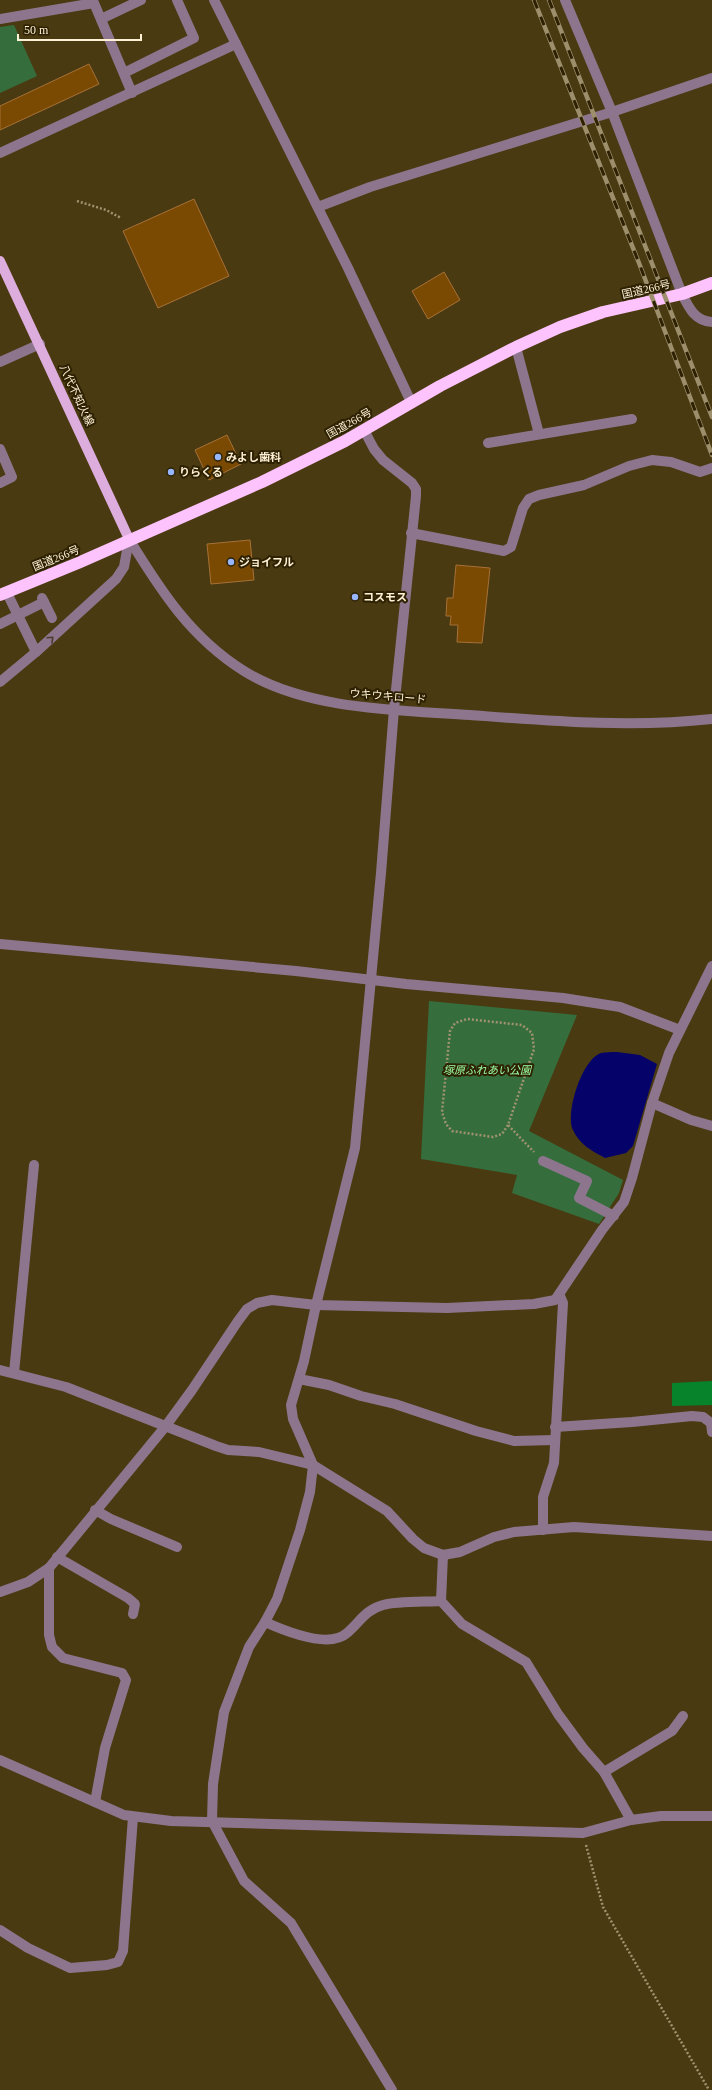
<svg xmlns="http://www.w3.org/2000/svg" width="712" height="2090" font-family="'Times New Roman','Noto Sans JP',serif">
<rect width="100%" height="100%" fill="#4a3a12"/>
<g fill="#356e3c">
<polygon points="14,25 37,76 0,93 0,27"/>
<polygon points="429,1001 577,1015 529,1131 623,1180 619,1193 599,1224 512,1193 517,1175 421,1159"/>
</g>
<polygon fill="#06832b" points="712,1381 712,1405 672,1406 672,1383"/>
<path fill="#050269" d="M 617,1052 L 640,1055 L 657,1064 L 633,1146 L 626,1153 L 605,1158 C 592,1151 579,1144 573,1130 C 565,1113 582,1059 601,1053 C 606,1052 612,1052 617,1052 Z"/>
<g fill="#7a4902" stroke="#a67137">
<polygon points="89,64 99,84 0,130 0,106"/>
<polygon points="194,199 229,276 158,308 123,231"/>
<polygon points="444,272 460,300 428,319 412,291"/>
<polygon points="227,435 241,464 209,480 195,450"/>
<polygon points="250,540 254,580 211,584 207,544"/>
<polygon points="456,565 490,568 482,643 457,642 458,625 450,625 451,616 446,616 447,598 453,598"/>
</g>
<g fill="none" stroke-linecap="round" stroke-linejoin="round">
<g stroke="#a19270" stroke-width="2.5" stroke-dasharray="2 2" stroke-linecap="butt">
<polyline points="77,201 106,210 121,218"/>
<polyline points="508,1125 502,1134 493,1137 452,1131 446,1124 442,1112 450,1031 455,1023 467,1019 522,1025 532,1033 534,1049 508,1125 534,1152"/>
<polyline points="586,1845 603,1907 709,2090"/>
</g>
<g stroke="#8d768d" stroke-width="10">
<polyline points="214,0 348,268 411,402"/>
<path d="M 565,0 L 612,112 L 682,294 C 689,308 695,321 712,322"/>
<polyline points="0,19 94,3 132,93"/>
<polyline points="101,19 141,0"/>
<polyline points="124,73 194,38 177,0"/>
<polyline points="0,153 236,44"/>
<polyline points="318,207 370,187 612,112 712,78"/>
<polyline points="516,347 539,434"/>
<polyline points="0,362 40,344"/>
<polyline points="364,430 374,449 383,460 412,483 416,489 416,496 394,709 381,873 355,1148 316,1305 304,1361 291,1405 293,1419 313,1465 310,1492 300,1530 277,1599 265,1622 249,1647 224,1712 213,1784 212,1821 244,1881 291,1923 392,2090"/>
<polyline points="488,443 632,419"/>
<polyline points="0,449 12,477 0,483"/>
<polyline points="411,533 504,551 511,547 523,508 529,499 539,495 584,485 629,466 652,460 671,462 700,472 712,468"/>
<path d="M 129,539 C 161,591 191,638 244,671 C 306,710 399,710 470,715 C 551,721 631,728 712,719"/>
<polyline points="7,593 36,652"/>
<polyline points="42,598 52,618"/>
<polyline points="0,624 44,602"/>
<polyline points="0,682 36,652 116,579 124,567 129,539"/>
<polyline points="0,944 296,971 406,984 563,998 620,1007 680,1030"/>
<polyline points="652,1103 691,1120 712,1126"/>
<polyline points="543,1161 587,1181 579,1198 614,1216"/>
<polyline points="0,1370 66,1387 216,1446 228,1450 259,1452 313,1465 387,1511 413,1539 424,1548 443,1555 460,1552 494,1537 514,1532 574,1527 712,1536"/>
<polyline points="14,1373 34,1165"/>
<polyline points="299,1379 329,1385 361,1396 395,1404 476,1431 514,1441 555,1440"/>
<polyline points="555,1427 632,1422 692,1416 703,1417 711,1423 712,1432"/>
<polyline points="95,1510 111,1519 177,1547"/>
<polyline points="543,1530 543,1497 554,1463 563,1303 560,1296"/>
<polyline points="443,1555 441,1601 462,1624 526,1662 558,1714 583,1748 604,1772 631,1820"/>
<polyline points="57,1557 128,1598 135,1604 133,1614"/>
<polyline points="49,1568 49,1635 52,1647 63,1658 122,1673 126,1680 105,1748 95,1802"/>
<polyline points="0,1592 28,1582 49,1568 165,1427 192,1390 238,1321 247,1309 257,1303 272,1300 316,1305 447,1308 534,1304 555,1300 602,1230 624,1202 632,1178 652,1103 669,1053 712,966"/>
<path d="M 265,1622 C 285,1631 329,1649 347,1633 C 360,1622 365,1610 383,1605 C 397,1601 425,1602 441,1601"/>
<polyline points="0,1760 124,1815 171,1821 583,1833 631,1820 661,1816 712,1816"/>
<polyline points="604,1772 672,1731 683,1716"/>
<polyline points="0,1930 28,1948 70,1968 107,1965 118,1962 123,1951 133,1817"/>
</g>
<polyline stroke="#ddaddd" stroke-width="10" points="0,261 129,539"/>
<polyline stroke="#fdc3fd" stroke-width="12" points="0,595 78,563 262,482 345,441 440,386 516,347 560,327 603,312 682,294 712,283"/>
<g stroke="#9d8f6c" stroke-width="4.5">
<g id="rail">
<polyline points="534,0 639,263 712,455"/>
<polyline points="549,0 712,417"/>
</g>
</g>
<use href="#rail" stroke="#2d2102" stroke-width="3" stroke-dasharray="9" stroke-linecap="butt"/>
</g>
<defs><path id="oneway-chevron" d="M-2-3.5L2.5 0L-2 3.5" fill="none" stroke-width="1.6" stroke-linecap="round" stroke-linejoin="round"/></defs>
<use stroke="#4a3b2c" href="#oneway-chevron" transform="translate(51 639) rotate(-43)"/>
<g fill="#97b6fd" stroke="#2d2102" stroke-width="1.5">
<circle cx="218" cy="457" r="4"/>
<circle cx="171" cy="472" r="4"/>
<circle cx="231" cy="562" r="4"/>
<circle cx="355" cy="597" r="4"/>
</g>
<g text-anchor="middle" stroke-width="4" stroke-linejoin="round" paint-order="stroke">
<g font-size="11" fill="#fef1d5" stroke="#2d2102">
<text transform="translate(646 289) rotate(-13)" y="4">国道266号</text>
<text transform="translate(77 395) rotate(65)" y="4">八代不知火線</text>
<text transform="translate(349 423) rotate(-29)" y="4">国道266号</text>
<text transform="translate(56 558) rotate(-22)" y="4">国道266号</text>
<text transform="translate(388 696) rotate(5)" y="4">ウキウキロード</text>
</g>
<g font-size="11" font-weight="bold" fill="#fef1d5" stroke="#2d2102" text-anchor="start">
<text x="226" y="461">みよし歯科</text>
<text x="179" y="476">りらくる</text>
<text x="239" y="566">ジョイフル</text>
<text x="363" y="601">コスモス</text>
</g>
<g font-size="11" font-style="italic" fill="#9cfea5" stroke="#2d2102">
<text x="487" y="1074">塚原ふれあい公園</text>
</g>
</g>
<path d="M18 34v6h123v-6" fill="none" stroke="#fef1d5" stroke-width="2"/>
<text x="24" y="34" font-size="12" fill="#fef1d5" stroke="#2d2102" stroke-width="3" paint-order="stroke">50 m</text>
</svg>
